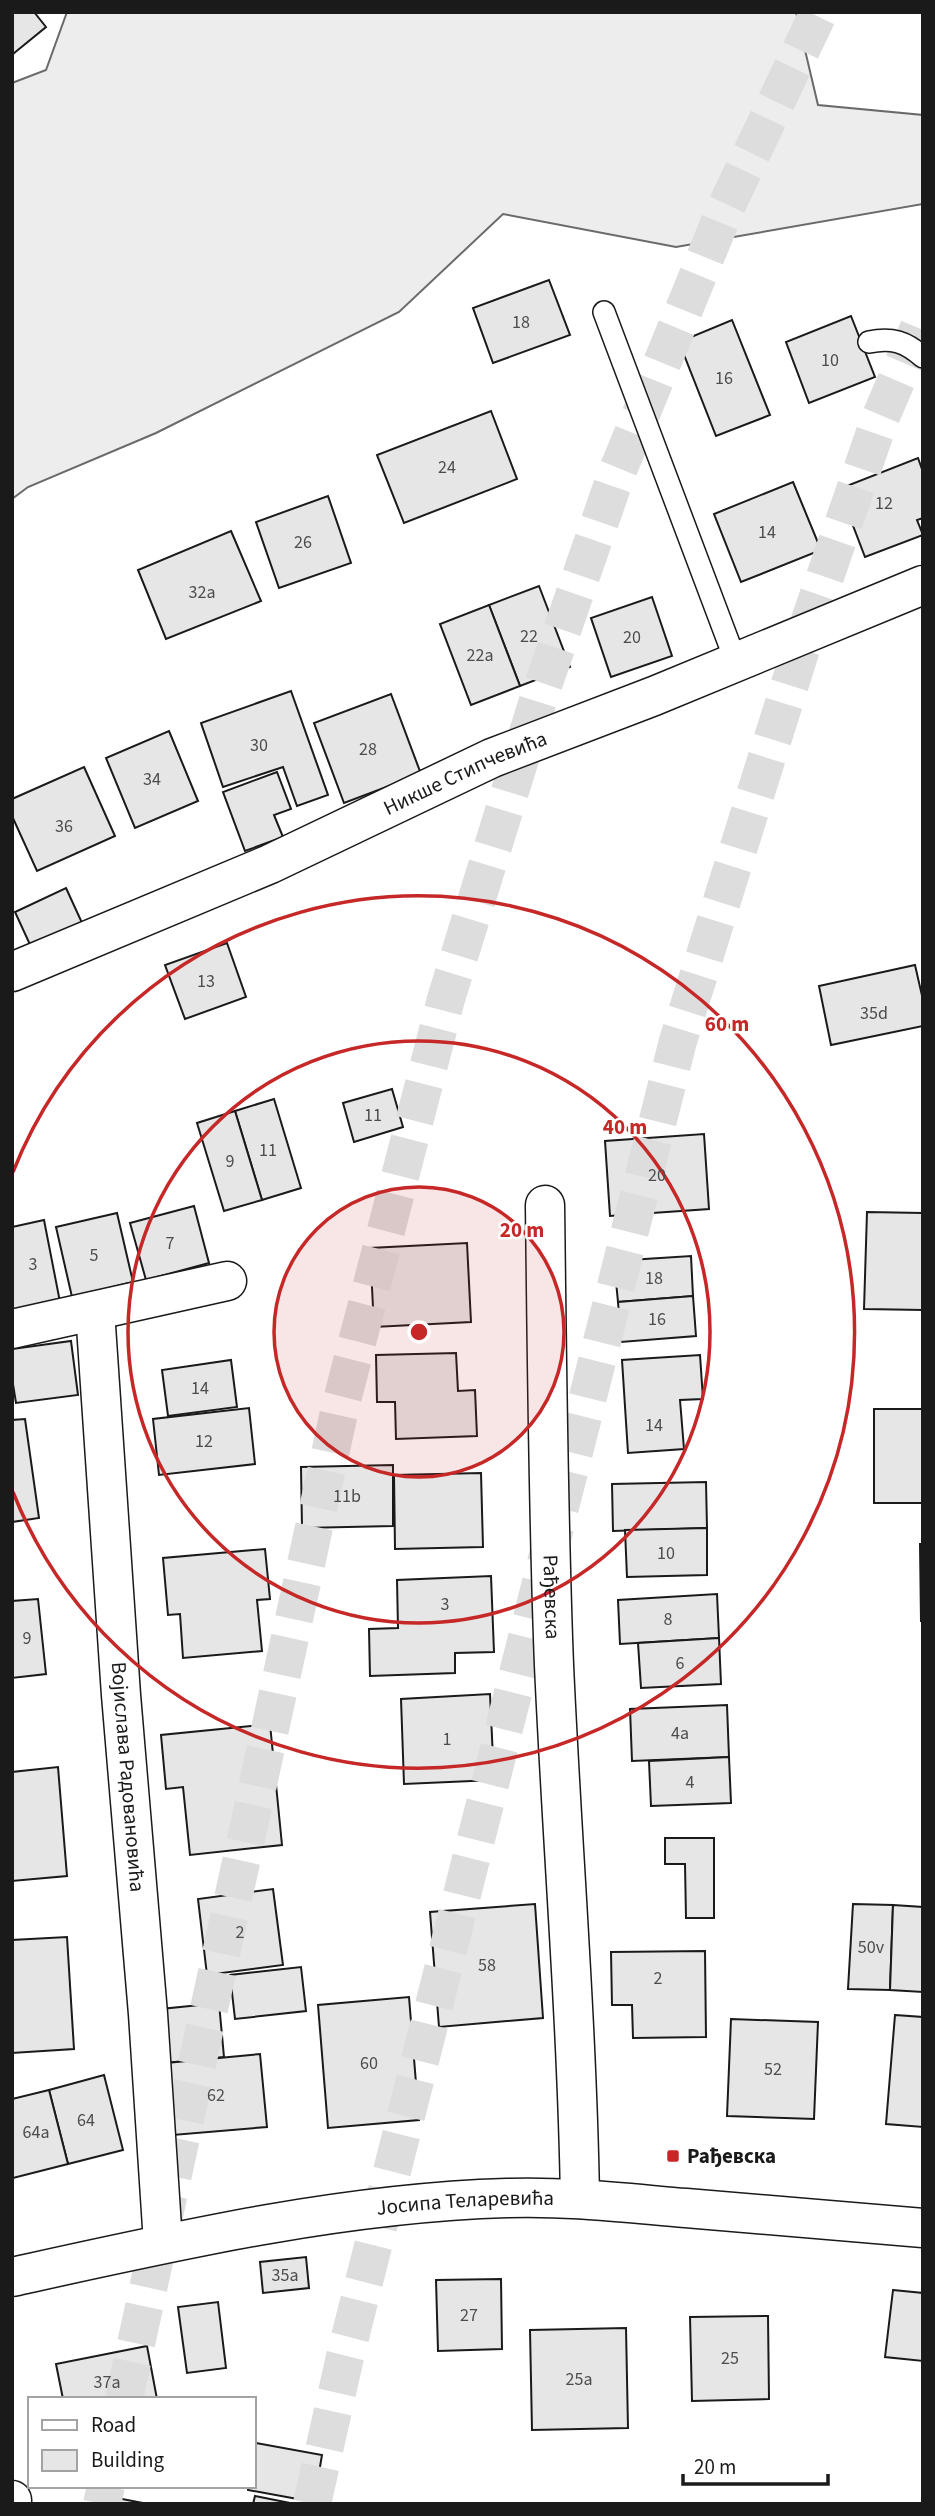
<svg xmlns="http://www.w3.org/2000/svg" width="935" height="2516" font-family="'Source Sans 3',sans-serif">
<rect width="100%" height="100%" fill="#fff"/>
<polygon fill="#ededed" stroke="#6a6a6a" stroke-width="2" points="67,12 796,12 818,105 923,115 923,204 676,247 503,214 399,312 156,433 28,487 12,499 12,83 46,70"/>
<g fill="#e6e6e6" stroke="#1a1a1a" stroke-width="2">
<polygon points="12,12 34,12 46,27 13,54"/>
<polygon points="549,280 570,335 493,363 473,308"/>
<polygon points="851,316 875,377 809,403 786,342"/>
<polygon points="732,320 770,415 716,436 679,342"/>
<polygon points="491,411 517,479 404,523 377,455"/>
<polygon points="918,458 923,472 923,518 917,520 923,535 865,557 839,489"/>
<polygon points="793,482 821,550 741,582 714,514"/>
<polygon points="328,496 351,563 279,588 256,522"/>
<polygon points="231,531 261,601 166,639 138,570"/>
<polygon points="539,586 570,667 520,686 489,605"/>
<polygon points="652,597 672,656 611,677 591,618"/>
<polygon points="489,605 520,686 471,705 440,624"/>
<polygon points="291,691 328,795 297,806 283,767 223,787 201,723"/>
<polygon points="391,694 421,774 344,803 314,723"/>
<polygon points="169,731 198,801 135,828 106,758"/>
<polygon points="84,767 115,836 37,871 12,816 12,799"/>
<polygon points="277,772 291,809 274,815 283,837 245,851 223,792"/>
<polygon points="66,888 83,925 32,949 15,912"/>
<polygon points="227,943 246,997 185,1019 165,965"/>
<polygon points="915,965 923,1000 923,1026 831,1045 819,986"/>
<polygon points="392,1089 403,1127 354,1142 343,1103"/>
<polygon points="274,1099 301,1188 262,1200 235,1111"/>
<polygon points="235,1111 262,1200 224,1211 197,1123"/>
<polygon points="704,1134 709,1209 610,1216 605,1141"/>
<polygon points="194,1206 209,1263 146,1280 130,1223"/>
<polygon points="867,1212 923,1213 923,1310 864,1309"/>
<polygon points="117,1213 133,1282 72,1297 56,1227"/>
<polygon points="44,1220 60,1302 12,1312 12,1227"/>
<polygon points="467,1243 471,1322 374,1327 370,1248"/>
<polygon points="691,1256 693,1296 618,1302 614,1261"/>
<polygon points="693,1296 696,1336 621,1342 618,1302"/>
<polygon points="71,1341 78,1395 16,1403 12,1378 12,1349"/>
<polygon points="456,1353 458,1391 475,1390 477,1436 396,1439 395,1402 377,1402 376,1355"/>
<polygon points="700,1355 703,1399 680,1400 684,1449 628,1453 622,1360"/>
<polygon points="231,1360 237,1407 168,1416 162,1370"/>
<polygon points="249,1408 255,1464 159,1475 153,1419"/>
<rect x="874" y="1409" width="49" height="94"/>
<polygon points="25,1419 39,1518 12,1522 12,1420"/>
<polygon points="393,1465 393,1526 302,1528 301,1467"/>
<polygon points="481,1473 483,1547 395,1549 394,1475"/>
<polygon points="706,1482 707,1528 613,1531 612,1484"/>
<polygon points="707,1528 707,1575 627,1577 625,1530"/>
<polygon points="920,1544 923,1544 923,1621 921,1621"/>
<polygon points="265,1549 270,1599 257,1600 262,1651 183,1658 180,1614 168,1615 163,1558"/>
<polygon points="491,1576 494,1652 455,1653 455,1673 370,1676 369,1629 398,1628 397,1580"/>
<polygon points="717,1594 719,1638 620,1644 618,1600"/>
<polygon points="38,1599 46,1674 12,1678 12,1601"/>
<polygon points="719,1638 721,1684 641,1688 638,1643"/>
<polygon points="490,1694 494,1780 404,1784 401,1699"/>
<polygon points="727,1705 729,1757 632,1761 630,1709"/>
<polygon points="270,1724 282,1845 190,1855 183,1787 166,1789 161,1735"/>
<polygon points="729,1757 731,1803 651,1806 649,1761"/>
<polygon points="58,1767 67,1876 12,1881 12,1772"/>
<polygon points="665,1838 714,1838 714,1918 686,1918 685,1864 665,1864"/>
<polygon points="273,1889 283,1965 207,1975 198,1899"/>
<polygon points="535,1904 543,2018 439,2027 430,1912"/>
<polygon points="853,1904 893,1905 890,1990 848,1989"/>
<polygon points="893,1905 923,1907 923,1992 890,1990"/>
<polygon points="67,1937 74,2049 12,2053 12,1940"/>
<polygon points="705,1951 706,2037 633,2038 632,2005 612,2005 611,1952"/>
<polygon points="301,1967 306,2011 235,2019 230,1975"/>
<polygon points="409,1997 419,2120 328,2128 318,2005"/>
<polygon points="219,2003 224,2057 166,2063 161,2009"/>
<polygon points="895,2015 923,2017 923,2127 886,2124"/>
<polygon points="731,2019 818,2022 814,2119 727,2116"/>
<polygon points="260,2054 267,2127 173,2135 166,2063"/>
<polygon points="104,2075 123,2150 68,2164 49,2090"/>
<polygon points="49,2090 68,2164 13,2178 12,2099"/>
<polygon points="306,2257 309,2288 263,2293 260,2262"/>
<polygon points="501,2279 502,2349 438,2351 436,2280"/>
<polygon points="893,2290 923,2293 923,2361 885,2357"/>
<polygon points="218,2302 226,2368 187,2373 178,2307"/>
<polygon points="768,2316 769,2399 692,2401 690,2317"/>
<polygon points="626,2328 628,2428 532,2430 530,2330"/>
<polygon points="147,2346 157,2399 63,2399 56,2364"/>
<polygon points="256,2443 322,2455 314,2502 248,2490 248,2486 254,2486"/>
<polygon points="255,2496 295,2504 253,2504"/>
<polygon points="117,2498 148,2504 116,2504"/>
</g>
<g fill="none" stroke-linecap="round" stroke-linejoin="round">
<g stroke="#ddd" stroke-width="38" stroke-dasharray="38 19" stroke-linecap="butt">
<polyline points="124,2399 340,1408 446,999 540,694 616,475 726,207 819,12"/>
<polyline points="102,2504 106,2486"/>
<polyline points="312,2504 345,2357 678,1041 810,620 879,421 923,318"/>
</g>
<g stroke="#1a1a1a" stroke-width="24">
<g id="service">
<polyline points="604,312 736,662"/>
<path d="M 869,342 C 892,337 906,342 923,357"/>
</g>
</g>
<g stroke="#1a1a1a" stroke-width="41">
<g id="minor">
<path id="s1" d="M 12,972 L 270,864 L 492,758 L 654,696 L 923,585"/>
<path id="s2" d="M 545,1205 C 547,1359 548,1512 554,1665 C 562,1843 577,2021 580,2199"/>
<path id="s3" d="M 95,1311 L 121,1695 L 148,2014 L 163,2243"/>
<polyline points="12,1329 227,1281"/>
<polyline points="12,2500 12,2504"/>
</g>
</g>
<g stroke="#1a1a1a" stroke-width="41">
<g id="tertiary">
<path id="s4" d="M 12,2277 C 175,2241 340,2203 507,2198 C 567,2196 626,2203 686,2208 C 765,2215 844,2222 923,2228"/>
</g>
</g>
<use href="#service" stroke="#fff" stroke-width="21"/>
<use href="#minor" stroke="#fff" stroke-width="38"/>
<use href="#tertiary" stroke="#fff" stroke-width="38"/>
</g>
<circle cx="419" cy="1332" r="145" fill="#c62828" fill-opacity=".12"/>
<g fill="none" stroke="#c62828" stroke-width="3.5">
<circle cx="419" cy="1332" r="145"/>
<circle cx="419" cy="1332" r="291"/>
<path d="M13 1172A436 436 0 1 1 13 1492"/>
</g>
<rect fill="#c62828" stroke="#fff" stroke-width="2.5" x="666" y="2149" width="14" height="14" rx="3.5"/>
<g text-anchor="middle" stroke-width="5" stroke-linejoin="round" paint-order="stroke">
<g font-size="18" fill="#4d4d4d">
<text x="521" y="328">18</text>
<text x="830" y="366">10</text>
<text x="724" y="384">16</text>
<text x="447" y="473">24</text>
<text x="884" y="509">12</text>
<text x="767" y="538">14</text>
<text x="303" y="548">26</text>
<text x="202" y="598">32a</text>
<text x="529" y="642">22</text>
<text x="632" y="643">20</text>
<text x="480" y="661">22a</text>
<text x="259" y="751">30</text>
<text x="368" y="755">28</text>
<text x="152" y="785">34</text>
<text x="64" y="832">36</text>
<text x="206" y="987">13</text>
<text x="874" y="1019">35d</text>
<text x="373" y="1121">11</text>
<text x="268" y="1156">11</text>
<text x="230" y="1167">9</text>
<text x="657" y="1181">20</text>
<text x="170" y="1249">7</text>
<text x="94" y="1261">5</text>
<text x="33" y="1270">3</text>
<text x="654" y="1284">18</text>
<text x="657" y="1325">16</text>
<text x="200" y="1394">14</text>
<text x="654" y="1431">14</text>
<text x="204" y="1447">12</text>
<text x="347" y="1502">11b</text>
<text x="666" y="1559">10</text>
<text x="445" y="1610">3</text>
<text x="668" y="1625">8</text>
<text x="27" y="1644">9</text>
<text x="680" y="1669">6</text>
<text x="680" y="1739">4a</text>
<text x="447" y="1745">1</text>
<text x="690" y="1788">4</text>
<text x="240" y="1938">2</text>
<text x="871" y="1953">50v</text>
<text x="487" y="1971">58</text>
<text x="658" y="1984">2</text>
<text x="369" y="2069">60</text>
<text x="773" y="2075">52</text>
<text x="216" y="2101">62</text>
<text x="86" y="2126">64</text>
<text x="36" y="2138">64a</text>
<text x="285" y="2281">35a</text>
<text x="469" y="2321">27</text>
<text x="730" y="2364">25</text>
<text x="579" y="2385">25a</text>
<text x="107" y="2388">37a</text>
</g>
<g font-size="21" fill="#1a1a1a" stroke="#fff">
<text dy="7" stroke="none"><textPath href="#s1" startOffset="495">Никше Стипчевића</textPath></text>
<text dy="7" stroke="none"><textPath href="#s2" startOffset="392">Рађевска</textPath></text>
<text dy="7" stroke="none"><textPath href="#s3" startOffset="467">Војислава Радовановића</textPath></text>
<text dy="7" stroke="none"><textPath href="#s4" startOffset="460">Јосипа Теларевића</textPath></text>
</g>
<g font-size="21" font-weight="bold" fill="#1a1a1a" stroke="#fff" text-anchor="start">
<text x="687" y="2163">Рађевска</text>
</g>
</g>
<circle cx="419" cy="1332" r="10" fill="#c62828" stroke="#fff" stroke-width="3.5"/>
<g font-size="21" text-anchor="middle" font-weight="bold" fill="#c62828" stroke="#fff" stroke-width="5" stroke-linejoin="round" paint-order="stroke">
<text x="727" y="1031">60 m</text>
<text x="625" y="1134">40 m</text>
<text x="522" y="1237">20 m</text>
</g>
<rect width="935" height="2516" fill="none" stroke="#1a1a1a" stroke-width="28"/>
<rect x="28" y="2397" width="228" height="91" fill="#ffffff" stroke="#a3a3a3" stroke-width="2"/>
<rect x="42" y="2420" width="35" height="10" fill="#ffffff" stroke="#a3a3a3" stroke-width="2"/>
<text x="91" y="2432" font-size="21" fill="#1a1a1a">Road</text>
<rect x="42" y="2450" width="35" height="21" fill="#e6e6e6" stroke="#a3a3a3" stroke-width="2"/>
<text x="91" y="2467" font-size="21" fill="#1a1a1a">Building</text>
<path d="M683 2474v10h145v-10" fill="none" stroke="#1a1a1a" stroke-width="3.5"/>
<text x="694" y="2474" font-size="21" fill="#1a1a1a" stroke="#ffffff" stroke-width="5" paint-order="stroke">20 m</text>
</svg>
